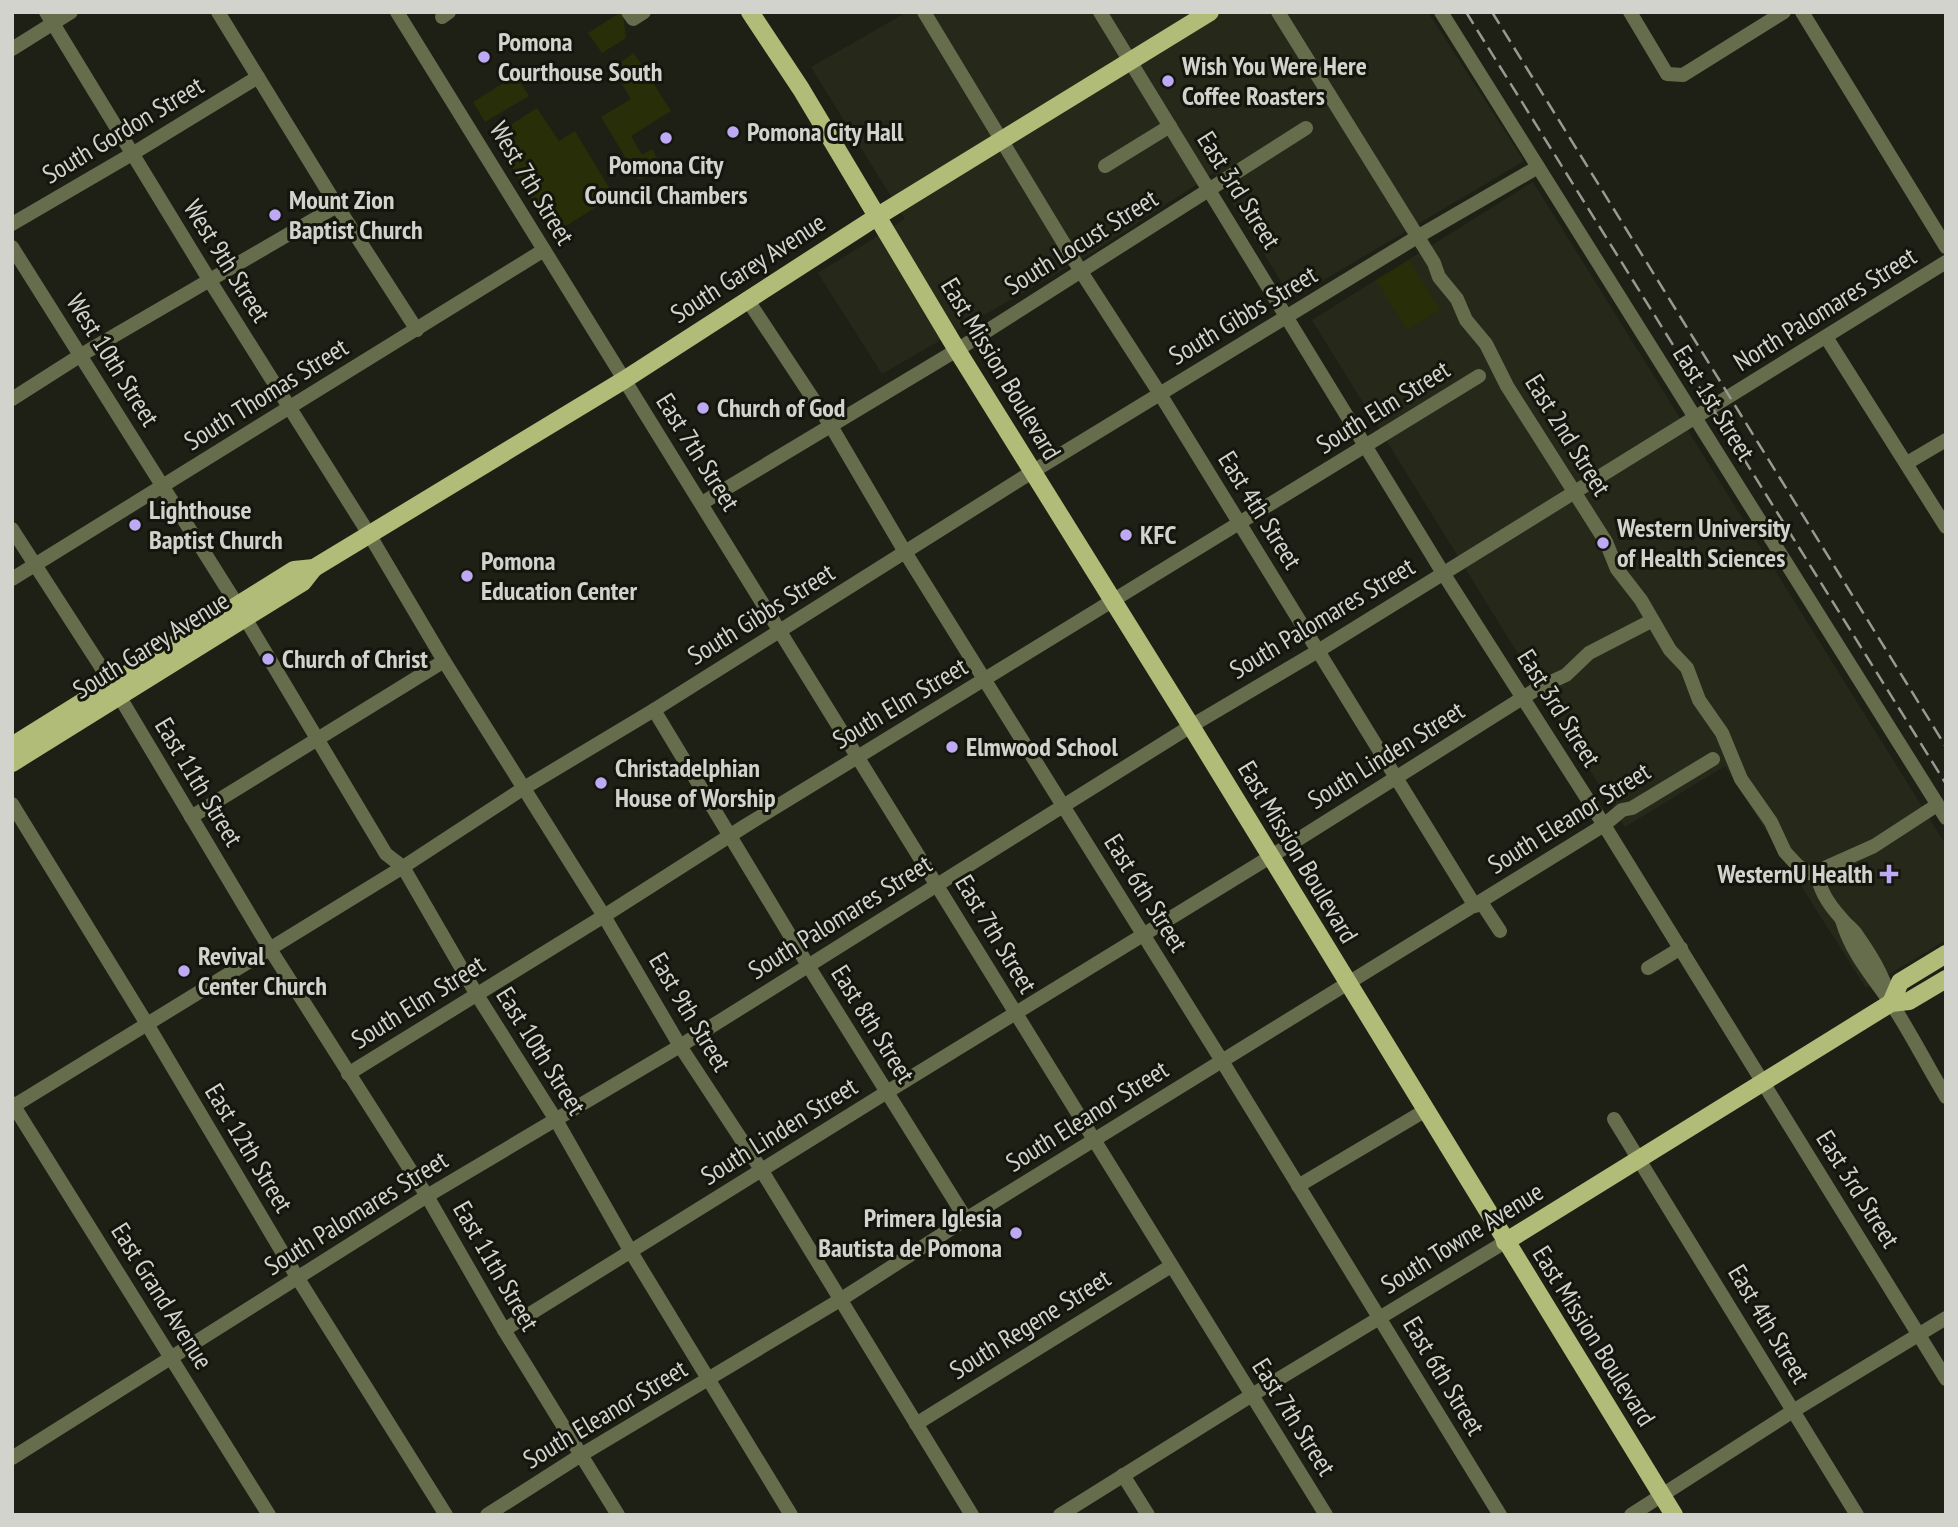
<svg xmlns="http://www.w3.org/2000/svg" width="1958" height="1527" font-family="'PT Sans Narrow',sans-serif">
<rect width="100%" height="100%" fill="#1e2016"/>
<g fill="#262919">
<polygon points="907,12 1428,12 1524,161 1292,299 1214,173 1085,257 882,374 818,273 905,219 811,67"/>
<polygon points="1533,182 1946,845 1946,940 1866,988 1725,766 1625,827 1312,320"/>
</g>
<g fill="#282e07">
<polygon points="621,12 623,12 626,38 602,53 588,33"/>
<polygon points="634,53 671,111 631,136 642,155 652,149 662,167 639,180 601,117 631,99 612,68"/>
<polygon points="516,75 529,96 485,122 473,102"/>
<polygon points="537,108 559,141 575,131 614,196 553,234 493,136"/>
<polygon points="1409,260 1440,310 1407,330 1376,280"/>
</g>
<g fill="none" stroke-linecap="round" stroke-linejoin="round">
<g stroke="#666d4c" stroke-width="14">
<polyline points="46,12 210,281 369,534 444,661 604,916 680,1046 762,1171 972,1515"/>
<polyline points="218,12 337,206 417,330"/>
<polyline points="397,12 1326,1515"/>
<polyline points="628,12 633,19 644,12"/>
<polyline points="924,12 1080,270 1160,394 1475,906"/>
<polyline points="1100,12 1443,573 1604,825 1946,1379"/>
<polyline points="1278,12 1434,263 1439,277 1457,299 1466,320 1486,344 1507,386 1606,542 1617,569 1641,600 1670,650 1687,668 1699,700 1722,733 1741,779 1771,822 1785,852 1797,865 1808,873 1818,875"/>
<polyline points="1441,12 1946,818"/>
<polyline points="1630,12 1667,74 1683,75 1784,12"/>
<polyline points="1802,12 1946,247"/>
<polyline points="442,17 449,12"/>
<polyline points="12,49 71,12"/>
<polyline points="1105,166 1170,126"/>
<polyline points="12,224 132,154 258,77"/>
<polyline points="12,247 238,606"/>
<polyline points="747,299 831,426 905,552 1222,1061 1500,1515"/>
<polyline points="1826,337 1946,527"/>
<polyline points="12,399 81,355 337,206"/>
<polyline points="1907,463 1946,440"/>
<polyline points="702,503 957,350 1306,128"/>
<polyline points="12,529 112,684 270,949 427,1196 504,1330 618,1515"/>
<polyline points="12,579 544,250"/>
<polyline points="245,618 386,854 403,867 477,995 556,1120 631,1252 791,1515"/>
<polyline points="654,710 809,967 966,1219"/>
<polyline points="12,804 147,1024 297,1277 446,1515"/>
<polyline points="191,817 444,661"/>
<path d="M 1818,875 C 1819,890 1831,907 1841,918 C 1845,924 1852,928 1856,934 C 1870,954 1882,973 1889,996"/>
<polyline points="1818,875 1827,867 1874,846 1937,805"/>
<polyline points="1481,902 1500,931"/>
<path d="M 1842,920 C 1851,952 1872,976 1891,1003 C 1911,1033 1927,1066 1946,1097"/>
<polyline points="1648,968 1681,948"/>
<polyline points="348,1074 604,916 745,826 1479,376"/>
<polyline points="12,1103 269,1515"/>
<polyline points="12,1107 403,867 524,788 654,710 1032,472 1417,237 1538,167"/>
<polyline points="1614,1119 1857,1515"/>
<polyline points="1298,1186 1426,1110"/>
<polyline points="504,1330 887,1092 1270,857 1540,687 1566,675 1589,653 1651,621"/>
<polyline points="916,1424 1171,1266"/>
<polyline points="12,1458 427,1196 680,1046 1191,726 1318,651 1946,262"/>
<polyline points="1123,1475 1148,1515"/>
<polyline points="487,1515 581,1455 840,1300 966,1219 1604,825 1622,810 1632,808 1713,759"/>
<polyline points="1060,1515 1252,1395 1505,1242"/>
<polyline points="1631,1515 1793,1411 1946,1318"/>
</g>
<g stroke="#b0bc78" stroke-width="18">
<polyline points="750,12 801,89 957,350 1191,726 1674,1515"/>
<polyline points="12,746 294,570 314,568 624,380 878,216 1210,12"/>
<polyline points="12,763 303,582 314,568"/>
<polyline points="1891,1003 1900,982 1946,954"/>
<polyline points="1505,1242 1891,1003 1909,1001 1946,979"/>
</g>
<g stroke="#989991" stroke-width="2.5" stroke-dasharray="14 7" stroke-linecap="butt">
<polyline points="1466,12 1946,784"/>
<polyline points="1492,12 1946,747"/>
</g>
</g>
<g fill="#bea9f4" stroke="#14160d" stroke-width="2.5">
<circle cx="484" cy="57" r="7"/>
<circle cx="1168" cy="81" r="7"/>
<circle cx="733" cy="132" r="7"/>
<circle cx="666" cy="138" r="7"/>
<circle cx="275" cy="215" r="7"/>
<circle cx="703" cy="408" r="7"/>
<circle cx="135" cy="525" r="7"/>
<circle cx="1126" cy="535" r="7"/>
<circle cx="1603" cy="543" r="7"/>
<circle cx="467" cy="576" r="7"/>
<circle cx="268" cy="659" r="7"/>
<circle cx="952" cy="747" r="7"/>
<circle cx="601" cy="783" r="7"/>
<path d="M1885.5 863.5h7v7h7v7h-7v7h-7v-7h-7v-7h7z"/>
<circle cx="184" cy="971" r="7"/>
<circle cx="1016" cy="1233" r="7"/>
</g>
<g text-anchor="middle" stroke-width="6" stroke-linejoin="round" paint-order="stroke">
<g font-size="26" font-weight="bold" fill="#d2d3cc" stroke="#14160d" text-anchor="start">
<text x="498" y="51">Pomona<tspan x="498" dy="30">Courthouse South</tspan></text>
<text x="1182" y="75">Wish You Were Here<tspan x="1182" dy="30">Coffee Roasters</tspan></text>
<text x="747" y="141">Pomona City Hall</text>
<text x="666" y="174" text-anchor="middle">Pomona City<tspan x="666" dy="30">Council Chambers</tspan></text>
<text x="289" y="209">Mount Zion<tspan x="289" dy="30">Baptist Church</tspan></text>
<text x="717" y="417">Church of God</text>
<text x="149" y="519">Lighthouse<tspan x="149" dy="30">Baptist Church</tspan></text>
<text x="1617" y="537">Western University<tspan x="1617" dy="30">of Health Sciences</tspan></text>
<text x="1140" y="544">KFC</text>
<text x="481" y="570">Pomona<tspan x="481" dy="30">Education Center</tspan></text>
<text x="282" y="668">Church of Christ</text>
<text x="966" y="756">Elmwood School</text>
<text x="615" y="777">Christadelphian<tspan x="615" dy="30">House of Worship</tspan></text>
<text x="1873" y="883" text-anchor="end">WesternU Health</text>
<text x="198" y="965">Revival<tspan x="198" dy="30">Center Church</tspan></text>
<text x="1002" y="1227" text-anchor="end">Primera Iglesia<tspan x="1002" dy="30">Bautista de Pomona</tspan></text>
</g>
<g font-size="26" fill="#d2d3cc" stroke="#14160d">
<text transform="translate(123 130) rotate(-31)" y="9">South Gordon Street</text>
<text transform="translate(532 183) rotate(59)" y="9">West 7th Street</text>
<text transform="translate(1239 190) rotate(58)" y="9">East 3rd Street</text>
<text transform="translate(1081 242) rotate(-32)" y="9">South Locust Street</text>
<text transform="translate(227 261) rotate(58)" y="9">West 9th Street</text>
<text transform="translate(748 268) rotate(-33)" y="9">South Garey Avenue</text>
<text transform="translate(1825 309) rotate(-32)" y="9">North Palomares Street</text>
<text transform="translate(1243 315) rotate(-31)" y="9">South Gibbs Street</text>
<text transform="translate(113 360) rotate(58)" y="9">West 10th Street</text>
<text transform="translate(1001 369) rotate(59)" y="9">East Mission Boulevard</text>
<text transform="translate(266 394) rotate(-32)" y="9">South Thomas Street</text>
<text transform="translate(1714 403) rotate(58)" y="9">East 1st Street</text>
<text transform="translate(1383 407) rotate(-32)" y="9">South Elm Street</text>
<text transform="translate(1568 435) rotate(58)" y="9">East 2nd Street</text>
<text transform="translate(698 452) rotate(58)" y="9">East 7th Street</text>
<text transform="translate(1260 510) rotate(58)" y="9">East 4th Street</text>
<text transform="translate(761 614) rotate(-32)" y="9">South Gibbs Street</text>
<text transform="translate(1322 618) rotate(-31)" y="9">South Palomares Street</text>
<text transform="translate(151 645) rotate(-32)" y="9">South Garey Avenue</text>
<text transform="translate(900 703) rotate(-31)" y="9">South Elm Street</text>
<text transform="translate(1559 708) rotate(58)" y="9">East 3rd Street</text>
<text transform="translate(1386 755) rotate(-32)" y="9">South Linden Street</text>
<text transform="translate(199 782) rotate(59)" y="9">East 11th Street</text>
<text transform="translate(1569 818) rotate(-32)" y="9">South Eleanor Street</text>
<text transform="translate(1298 852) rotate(59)" y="9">East Mission Boulevard</text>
<text transform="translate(1146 893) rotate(58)" y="9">East 6th Street</text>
<text transform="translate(840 917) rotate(-32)" y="9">South Palomares Street</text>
<text transform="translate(996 934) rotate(59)" y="9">East 7th Street</text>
<text transform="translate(418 1002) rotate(-32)" y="9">South Elm Street</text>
<text transform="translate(690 1012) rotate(59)" y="9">East 9th Street</text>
<text transform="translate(873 1024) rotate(58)" y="9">East 8th Street</text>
<text transform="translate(541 1051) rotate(58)" y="9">East 10th Street</text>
<text transform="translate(1087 1116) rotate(-32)" y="9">South Eleanor Street</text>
<text transform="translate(779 1131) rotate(-32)" y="9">South Linden Street</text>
<text transform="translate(249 1148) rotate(59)" y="9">East 12th Street</text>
<text transform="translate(1858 1189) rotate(58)" y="9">East 3rd Street</text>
<text transform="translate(356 1213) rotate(-32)" y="9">South Palomares Street</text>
<text transform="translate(1462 1238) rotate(-32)" y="9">South Towne Avenue</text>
<text transform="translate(496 1266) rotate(60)" y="9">East 11th Street</text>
<text transform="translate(162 1296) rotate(58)" y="9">East Grand Avenue</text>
<text transform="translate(1030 1324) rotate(-32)" y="9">South Regene Street</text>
<text transform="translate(1769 1324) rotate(59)" y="9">East 4th Street</text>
<text transform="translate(1594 1336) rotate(58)" y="9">East Mission Boulevard</text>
<text transform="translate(1444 1376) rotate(59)" y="9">East 6th Street</text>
<text transform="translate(605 1414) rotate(-31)" y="9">South Eleanor Street</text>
<text transform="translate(1294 1417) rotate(58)" y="9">East 7th Street</text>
</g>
</g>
<rect width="1958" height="1527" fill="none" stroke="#d2d3cc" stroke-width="28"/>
</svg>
